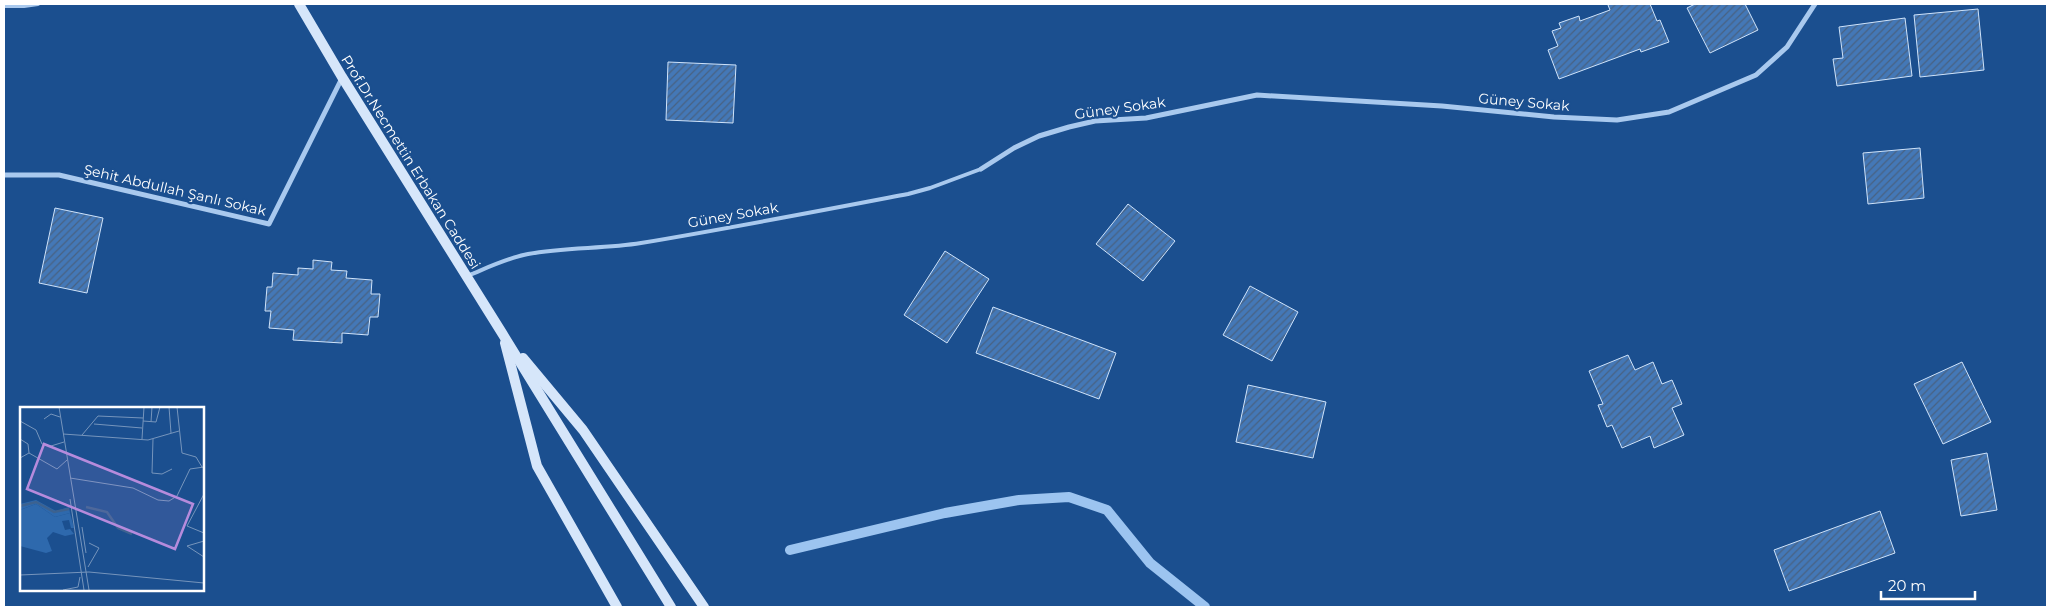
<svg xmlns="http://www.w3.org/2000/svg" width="2051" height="611" font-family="Montserrat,sans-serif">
<defs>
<pattern id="building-hatch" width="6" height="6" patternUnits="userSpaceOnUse" patternTransform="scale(1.25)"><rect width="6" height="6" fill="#4478b7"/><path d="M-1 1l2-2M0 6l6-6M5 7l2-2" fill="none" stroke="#486282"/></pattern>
</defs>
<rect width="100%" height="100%" fill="#1b4f8f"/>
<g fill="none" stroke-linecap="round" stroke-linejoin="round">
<polyline stroke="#9cc4f0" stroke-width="10" points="790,550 945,513 1019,500 1069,497 1107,510 1150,563 1205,607"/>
</g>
<g fill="url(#building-hatch)" stroke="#cfe3fa">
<polygon points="1611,4 1650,4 1657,21 1660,20 1669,42 1641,52 1640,49 1559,79 1548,50 1558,46 1552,31 1561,28 1559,23 1579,16 1580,21 1610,10 1608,5"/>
<polygon points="1695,4 1745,4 1758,30 1710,53 1687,8"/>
<polygon points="1978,9 1984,70 1920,77 1914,15"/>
<polygon points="1905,18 1912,76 1837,86 1833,59 1843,58 1839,27"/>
<polygon points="668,62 736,65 733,123 666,120"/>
<polygon points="1920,148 1924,198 1868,204 1863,153"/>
<polygon points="1128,204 1175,241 1143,281 1096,244"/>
<polygon points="55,208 103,218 87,293 39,283"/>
<polygon points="945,251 989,279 947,343 904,315"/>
<polygon points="313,260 332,262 331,270 347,271 346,278 372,280 371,294 380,294 378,317 370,317 368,335 342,333 342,343 293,340 294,330 269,328 271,311 265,311 267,287 272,287 273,273 298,275 298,268 313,269"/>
<polygon points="1250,286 1298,312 1272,361 1223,335"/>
<polygon points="993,307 1116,353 1099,399 976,353"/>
<polygon points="1628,355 1635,370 1653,362 1662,384 1672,380 1682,404 1672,408 1684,435 1654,448 1650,436 1622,448 1612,425 1607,427 1598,405 1603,404 1589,371"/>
<polygon points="1962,362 1991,422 1943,444 1914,384"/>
<polygon points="1248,385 1326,402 1313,458 1236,442"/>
<polygon points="1987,453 1997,510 1961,516 1951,460"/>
<polygon points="1880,511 1895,553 1789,591 1774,550"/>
</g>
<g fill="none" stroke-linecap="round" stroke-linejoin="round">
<g stroke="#a9c9ee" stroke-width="4">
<polyline points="4,6 24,6 38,4"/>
<path d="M 467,276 C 487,268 507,258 528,254 C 565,247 604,249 641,243 C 731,228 819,211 908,194 L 930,188 L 981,169"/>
</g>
<g stroke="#a9c9ee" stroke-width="5">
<polyline points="981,169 1014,148 1039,136 1069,127 1095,121 1146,118 1257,95 1442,106 1554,117 1617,120 1669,112 1756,75 1787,47 1815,4"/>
<polyline points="4,175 59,175 269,224 342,78"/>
</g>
<g stroke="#d6e6fa" stroke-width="10">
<polyline points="299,4 342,77 502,333 671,607"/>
<polyline points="505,343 537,466 617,607"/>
<polyline points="523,358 583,430 704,607"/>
</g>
</g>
<g text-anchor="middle" stroke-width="4.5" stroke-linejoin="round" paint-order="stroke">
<g font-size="14" fill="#fff" stroke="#1b4f8f">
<text transform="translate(1524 102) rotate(5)" y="5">Güney Sokak</text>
<text transform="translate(1120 108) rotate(-8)" y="5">Güney Sokak</text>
<text transform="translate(411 162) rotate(58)" y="5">Prof.Dr.Necmettin Erbakan Caddesi</text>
<text transform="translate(175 190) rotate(13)" y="5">Şehit Abdullah Şanlı Sokak</text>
<text transform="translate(733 215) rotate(-10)" y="5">Güney Sokak</text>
</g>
</g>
<g transform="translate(20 407)">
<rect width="184" height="184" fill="#1b4f8f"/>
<path d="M 16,93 L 36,104 L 49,100 L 50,106 L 35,110 L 16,97 L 0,103 L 0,97 Z" fill="#2e69ad"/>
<path d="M 16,97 L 35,110 L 50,106 L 54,121 L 51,121 L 49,113 L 42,114 L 45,123 L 50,122 L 54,127 L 45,129 L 33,125 L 27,131 L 32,144 L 26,146 L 0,139 L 0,103 Z" fill="#2e69ad"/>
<path fill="none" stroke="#3c6290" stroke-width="2.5" d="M 0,99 L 16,95 L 34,105 L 49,102M 66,100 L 87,105 L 98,121 L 112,127"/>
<path fill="none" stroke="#7695bc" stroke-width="1" d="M 39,0 L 69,183M 149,0 L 151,26M 157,0 L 162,46 L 176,50 L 182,60M 24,12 L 31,7 L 40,10M 0,14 L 16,23 L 22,37 L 31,39 L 44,35M 123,14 L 136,15 L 140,0M 131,15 L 132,0M 74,17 L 122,21M 43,27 L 128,33 L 159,24M 62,28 L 78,9 L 123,11M 0,32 L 8,37 L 9,46M 122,32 L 124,0M 133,32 L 132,66 L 142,67 L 152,62M 0,51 L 9,46 L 37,62 L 47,53M 50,71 L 113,81 L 138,93 L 149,94 L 157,89 L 170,62 L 184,60M 184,87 L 167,119 L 184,126M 50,92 L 64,183M 62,120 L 66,146M 184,134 L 167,139 L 184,150M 68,160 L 79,141 L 69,136M 0,168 L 69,165 L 184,176M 43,183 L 58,180 L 60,170"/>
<path fill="#b68bdc" fill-opacity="0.15" stroke="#b68bdc" stroke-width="2.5" d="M 24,37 L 173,97 L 155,142 L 7,82 Z"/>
<rect width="184" height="184" fill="none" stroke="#fff" stroke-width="2.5"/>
</g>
<rect width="2051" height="611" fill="none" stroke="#ffffff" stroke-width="10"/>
<path d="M1881 591v8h94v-8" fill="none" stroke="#ffffff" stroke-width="2.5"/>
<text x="1888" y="591" font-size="15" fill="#ffffff" stroke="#1b4f8f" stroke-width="4" paint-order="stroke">20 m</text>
</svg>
